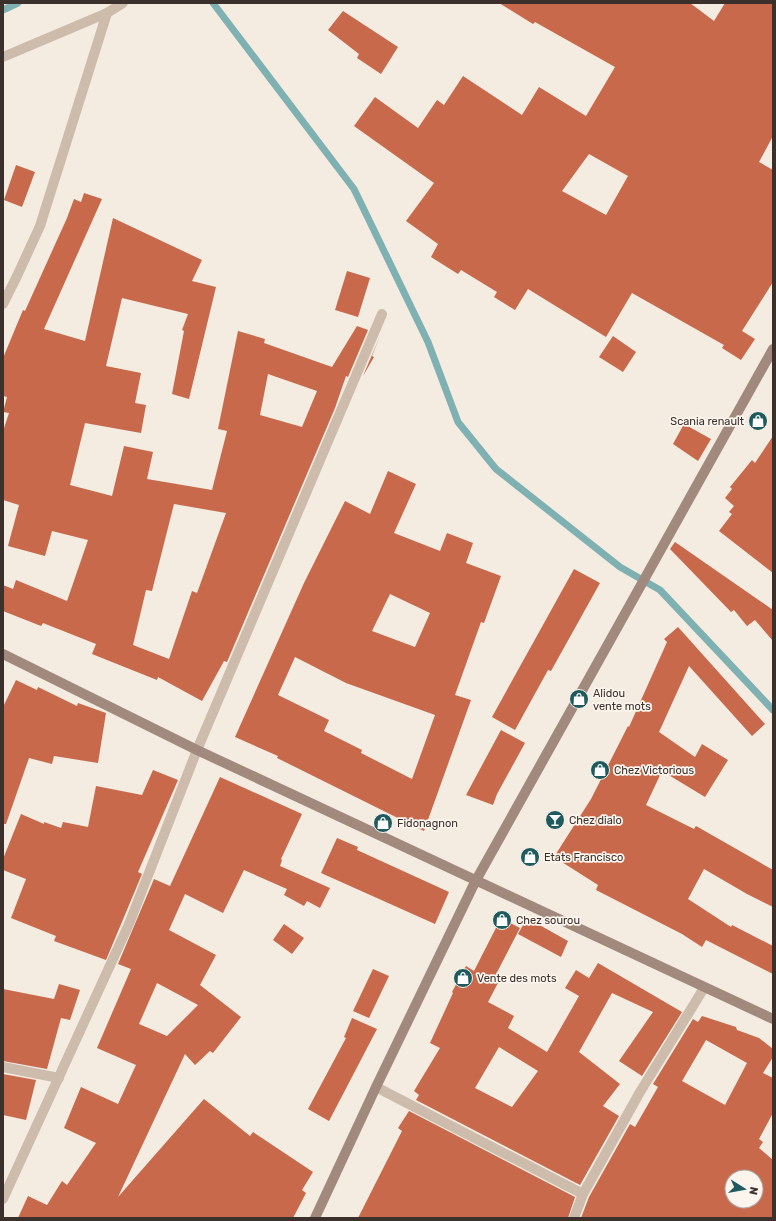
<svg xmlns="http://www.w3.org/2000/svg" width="776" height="1221" font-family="Rubik,sans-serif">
<rect width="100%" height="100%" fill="#f4ebe1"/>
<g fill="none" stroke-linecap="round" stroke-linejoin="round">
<g stroke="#7fb0b2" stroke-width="7">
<polyline points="213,3 354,189 428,342 458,422 496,469 620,567 660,590 773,710"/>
<polyline points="3,10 18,3"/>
</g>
</g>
<g fill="#c8694b" fill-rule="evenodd">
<path d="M 499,3 L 690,3 L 714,21 L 725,3 L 773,3 L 773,136 L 759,162 L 773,170 L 773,282 L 742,331 L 755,339 L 741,360 L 722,348 L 724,345 L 632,293 L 606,337 L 528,289 L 515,310 L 494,297 L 497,292 L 461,270 L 458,274 L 431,257 L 438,244 L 406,221 L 434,183 L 354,126 L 375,97 L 418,128 L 437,100 L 444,105 L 463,76 L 522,115 L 539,87 L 586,116 L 615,67 L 535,22 L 533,24 ZM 589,154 L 628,176 L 606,215 L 562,191 Z"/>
<polygon points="343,11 398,47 381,74 357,58 359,54 328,30"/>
<polygon points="16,165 35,172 22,207 4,200"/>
<path d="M 84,193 L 102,199 L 44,329 L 85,341 L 113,218 L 202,260 L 192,281 L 216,287 L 189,399 L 172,394 L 184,331 L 182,330 L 188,314 L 122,298 L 106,366 L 141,373 L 135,403 L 146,405 L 141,433 L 85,423 L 70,485 L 112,496 L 124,446 L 153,452 L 147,479 L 212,490 L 227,431 L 218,429 L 238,331 L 265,339 L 264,343 L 332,367 L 357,326 L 368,330 L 348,377 L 346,376 L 335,408 L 227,662 L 224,661 L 202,701 L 158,677 L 157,680 L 92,654 L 96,644 L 43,623 L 41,626 L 3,611 L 3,585 L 13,589 L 16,580 L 67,601 L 88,540 L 52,531 L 45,556 L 8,546 L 19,505 L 3,500 L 3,431 L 9,413 L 3,412 L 7,397 L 3,396 L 3,358 L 23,310 L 25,311 L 67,218 L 74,199 L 81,202 ZM 268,374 L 317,391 L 302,427 L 260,415 ZM 174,504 L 226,513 L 197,593 L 192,591 L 169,659 L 133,645 L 146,590 L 152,591 Z"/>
<polygon points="347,271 370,278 358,317 335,310"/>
<polygon points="380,336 372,356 374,357 363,376"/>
<polygon points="613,336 636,352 623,372 599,357"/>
<polygon points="684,424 711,439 698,461 673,444"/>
<polygon points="773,436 773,573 719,531 732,514 729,512 734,506 725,498 732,489 730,487 752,460 755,463"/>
<path d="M 388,471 L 416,484 L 394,533 L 440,551 L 447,533 L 473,543 L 466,563 L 501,576 L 484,623 L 481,622 L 455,695 L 471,700 L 424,831 L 277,758 L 278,756 L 235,737 L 304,583 L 345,501 L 370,514 ZM 390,594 L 430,613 L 415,647 L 372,631 ZM 295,657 L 346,683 L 435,715 L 412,779 L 361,753 L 362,750 L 324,731 L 329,720 L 278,695 Z"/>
<polygon points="675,542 773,610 773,641 755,620 747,626 734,610 731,612 670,549"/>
<polygon points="574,569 600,583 551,671 548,670 515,730 492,717"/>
<polygon points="678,627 765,724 752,736 689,666 659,732 695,757 702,744 728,760 705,797 662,771 646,805 694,829 696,826 773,870 773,907 747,894 704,869 688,899 731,927 732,925 773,946 773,974 706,940 702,947 682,934 596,890 598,885 554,857 591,799 628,726 629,727 667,642 664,639"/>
<polygon points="16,680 37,690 38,687 77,706 78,703 106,713 98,763 54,756 52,764 29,758 6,824 3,824 3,707"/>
<polygon points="501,730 525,743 497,794 493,805 466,795"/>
<polygon points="153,770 178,780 138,872 142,874 106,960 54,941 56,936 11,918 26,879 3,870 3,859 21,814 44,824 44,822 61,828 63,822 88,827 96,786 142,795"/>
<path d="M 220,777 L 302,814 L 281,859 L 282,860 L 280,866 L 330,888 L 320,908 L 307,901 L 304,906 L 284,895 L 287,889 L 244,870 L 223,913 L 185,894 L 169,930 L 216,955 L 200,985 L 241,1017 L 213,1053 L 210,1051 L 195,1065 L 185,1054 L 118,1197 L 204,1099 L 250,1136 L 253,1132 L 313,1172 L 302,1190 L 306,1193 L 293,1218 L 18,1218 L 28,1196 L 47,1205 L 62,1181 L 67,1185 L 96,1143 L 64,1128 L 81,1087 L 118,1104 L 136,1065 L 97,1048 L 131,969 L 118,964 L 154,879 L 170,886 ZM 157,983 L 198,1005 L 167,1036 L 139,1024 Z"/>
<polygon points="337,838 358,847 357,850 449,892 435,924 321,873"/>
<path d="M 501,918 L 520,928 L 493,980 L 498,983 L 488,1002 L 514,1016 L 508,1028 L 547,1052 L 579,996 L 565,988 L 576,970 L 589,978 L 598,963 L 682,1012 L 642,1076 L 619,1061 L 653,1012 L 612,993 L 579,1052 L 620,1084 L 603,1106 L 619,1116 L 580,1185 L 416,1100 L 419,1095 L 414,1091 L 440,1048 L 430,1043 L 453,993 L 452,992 L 466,966 L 474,971 ZM 499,1047 L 538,1071 L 512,1107 L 475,1088 Z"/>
<polygon points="527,918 568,941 561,957 518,934"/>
<polygon points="284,924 304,938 292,954 273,940"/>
<polygon points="373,969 389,976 369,1018 353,1011"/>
<polygon points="59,984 80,990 70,1020 61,1018 47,1069 3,1061 3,989 54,999"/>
<path d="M 702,1016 L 736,1027 L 737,1030 L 759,1038 L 773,1049 L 773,1057 L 763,1073 L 773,1078 L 773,1113 L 759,1139 L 763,1142 L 759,1148 L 773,1160 L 773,1218 L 581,1218 L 589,1197 L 630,1124 L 635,1127 L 658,1087 L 653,1084 L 693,1019 L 698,1022 ZM 706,1040 L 747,1063 L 725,1105 L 682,1081 ZM 732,1177 L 756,1177 L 756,1201 L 732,1201 Z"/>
<polygon points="352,1018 377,1029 329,1121 308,1109 346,1038 344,1037"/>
<polygon points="3,1074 36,1080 26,1120 3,1115"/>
<polygon points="409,1111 575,1197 568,1218 358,1218 402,1131 398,1128"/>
</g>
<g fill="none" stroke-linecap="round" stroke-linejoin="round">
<g stroke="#cdbbac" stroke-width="10">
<polyline points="3,57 107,13 123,3"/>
<polyline points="3,304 17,276 40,226 107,13"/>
<polyline points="3,1067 59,1078"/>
<polyline points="376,1087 583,1194"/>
<polyline points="3,1199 129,924 197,750 382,314"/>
<polyline points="574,1218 583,1194 640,1092 704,988"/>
</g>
<g stroke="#a18a7d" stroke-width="10">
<polyline points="3,654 197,750 773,1019"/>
<polyline points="315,1218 376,1087 475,882 773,349"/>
</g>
</g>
<defs>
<g id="shop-disc" transform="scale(1)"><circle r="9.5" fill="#1f5a5e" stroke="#fbf5ee"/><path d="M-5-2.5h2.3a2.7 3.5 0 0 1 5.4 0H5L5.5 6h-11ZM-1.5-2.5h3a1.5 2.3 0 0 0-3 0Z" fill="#fff"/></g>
<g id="bar-disc" transform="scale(1)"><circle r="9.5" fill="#1f5a5e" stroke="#fbf5ee"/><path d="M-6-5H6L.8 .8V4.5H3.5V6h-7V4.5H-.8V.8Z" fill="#fff"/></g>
</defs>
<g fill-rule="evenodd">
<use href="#shop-disc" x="758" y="421"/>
<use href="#shop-disc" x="579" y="699"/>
<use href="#shop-disc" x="600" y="770"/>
<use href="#bar-disc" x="555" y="820"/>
<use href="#shop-disc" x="383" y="823"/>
<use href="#shop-disc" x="530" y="857"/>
<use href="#shop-disc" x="502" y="920"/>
<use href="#shop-disc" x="463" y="978"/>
</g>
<g text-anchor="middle" stroke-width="3.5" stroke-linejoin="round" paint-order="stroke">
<g font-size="11" fill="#3b302b" stroke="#fbf5ee" text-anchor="start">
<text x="744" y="425" text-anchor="end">Scania renault</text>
<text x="593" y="697">Alidou<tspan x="593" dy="13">vente mots</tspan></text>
<text x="614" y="774">Chez Victorious</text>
<text x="569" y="824">Chez dialo</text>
<text x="397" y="827">Fidonagnon</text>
<text x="544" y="861">Etats Francisco</text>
<text x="516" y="924">Chez sourou</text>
<text x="477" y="982">Vente des mots</text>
</g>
</g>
<rect width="776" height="1221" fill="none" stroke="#3b302b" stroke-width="8"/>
<g transform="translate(744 1189) rotate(101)"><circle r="19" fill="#fbf5ee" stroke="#aea6a0"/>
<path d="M0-3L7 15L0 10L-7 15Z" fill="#1f5a5e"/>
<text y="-6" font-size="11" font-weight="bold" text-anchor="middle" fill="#3b302b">N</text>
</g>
</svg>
